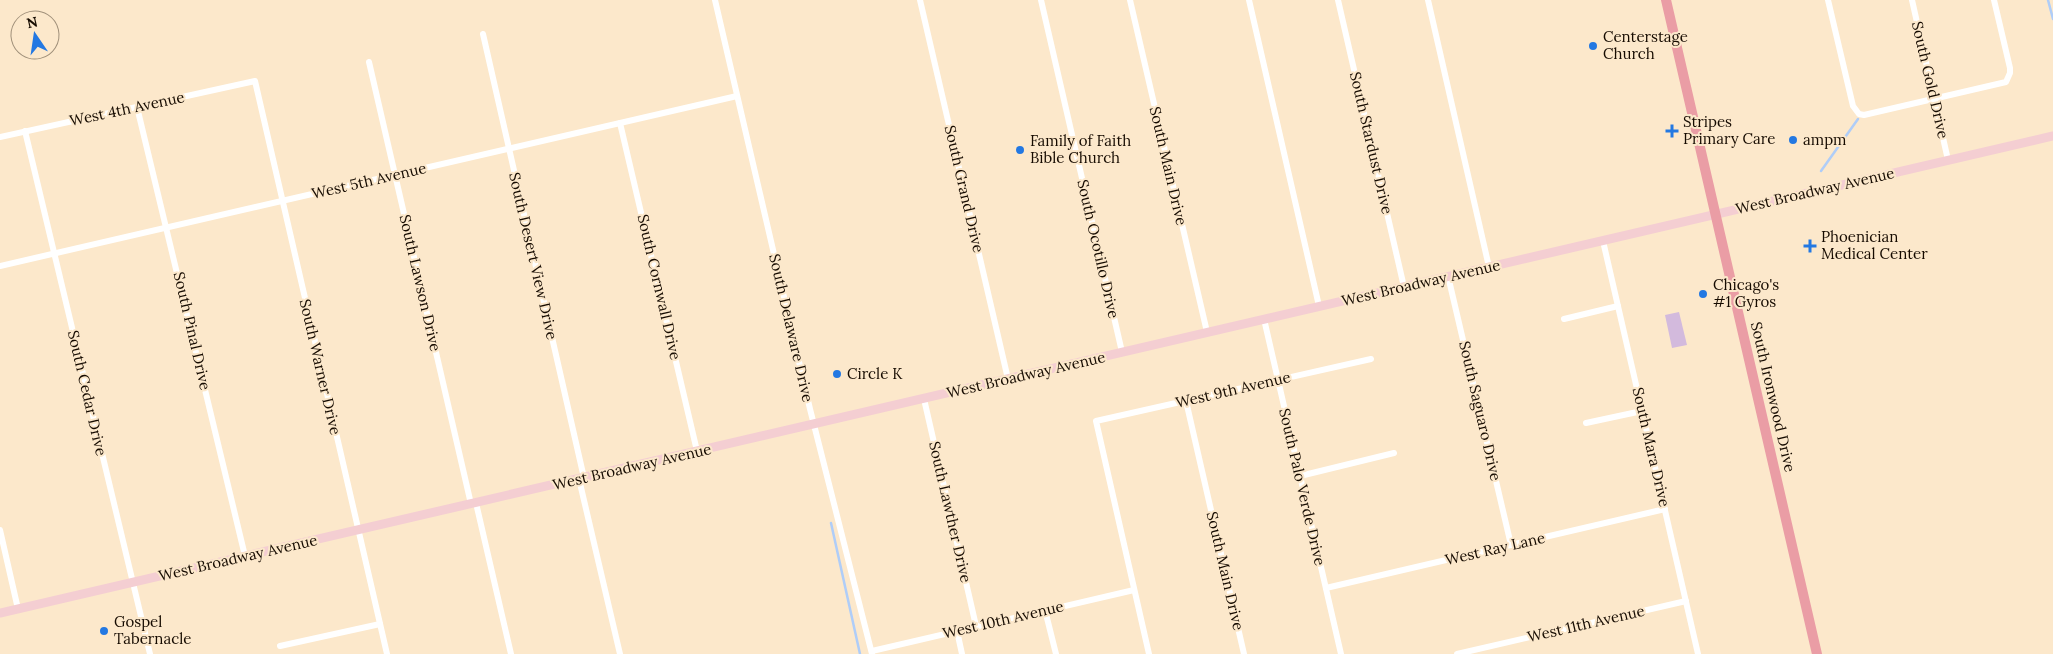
<svg xmlns="http://www.w3.org/2000/svg" width="2053" height="654" font-family="Lora,serif">
<rect width="100%" height="100%" fill="#fce8cb"/>
<polygon fill="#d3badd" points="1679,312 1687,345 1672,348 1665,315"/>
<g fill="none" stroke-linecap="round" stroke-linejoin="round">
<g stroke="#afcdf8" stroke-width="2.5">
<polyline points="2048,0 2053,19"/>
<polyline points="1821,171 1858,119"/>
<polyline points="831,523 860,654"/>
</g>
<g stroke="#fff" stroke-width="6">
<polyline points="715,0 810,409 872,654"/>
<polyline points="920,0 1008,379"/>
<polyline points="1041,0 1122,352"/>
<polyline points="1130,0 1207,332"/>
<polyline points="1249,0 1319,306"/>
<polyline points="1338,0 1404,287"/>
<polyline points="1428,0 1489,267"/>
<polyline points="1828,0 1853,106 1859,114 1864,115 2006,82 2010,73 2010,68 1994,0"/>
<polyline points="1912,0 1948,160"/>
<polyline points="483,34 584,478"/>
<polyline points="369,62 471,504"/>
<polyline points="137,107 245,556"/>
<polyline points="620,123 697,451"/>
<polyline points="25,131 150,654"/>
<polyline points="0,137 255,81 387,654"/>
<polyline points="1603,241 1698,654"/>
<polyline points="0,266 737,96"/>
<polyline points="1448,276 1511,545"/>
<polyline points="1264,319 1341,654"/>
<polyline points="1564,319 1618,306"/>
<polyline points="924,399 976,626"/>
<polyline points="1186,401 1244,654"/>
<polyline points="1586,423 1642,411"/>
<polyline points="1300,476 1394,453"/>
<polyline points="579,479 620,654"/>
<polyline points="476,503 511,654"/>
<polyline points="0,530 18,609"/>
<polyline points="1326,588 1665,509"/>
<polyline points="1045,610 1056,654"/>
<polyline points="957,631 962,654"/>
<polyline points="280,646 380,624"/>
<polyline points="872,651 1134,590"/>
<polyline points="1149,654 1096,421 1371,359"/>
<polyline points="1457,654 1686,601"/>
</g>
<polyline stroke="#f4ced2" stroke-width="9" points="0,613 2053,136"/>
<polyline stroke="#ea9da5" stroke-width="10" points="1666,0 1817,654"/>
</g>
<g fill="#2378e2" stroke="#fce8cb" stroke-width="2">
<circle cx="1593" cy="46" r="5"/>
<path d="M1669.5 123.5h5v5h5v5h-5v5h-5v-5h-5v-5h5z"/>
<circle cx="1793" cy="140" r="5"/>
<circle cx="1020" cy="150" r="5"/>
<path d="M1807.5 238.5h5v5h5v5h-5v5h-5v-5h-5v-5h5z"/>
<circle cx="1703" cy="294" r="5"/>
<circle cx="837" cy="374" r="5"/>
<circle cx="104" cy="631" r="5"/>
</g>
<g text-anchor="middle" stroke-width="4" stroke-linejoin="round" paint-order="stroke">
<g font-size="15" fill="#160b00" stroke="#fce8cb" text-anchor="start">
<text x="1603" y="42">Centerstage<tspan x="1603" dy="17">Church</tspan></text>
<text x="1683" y="127">Stripes<tspan x="1683" dy="17">Primary Care</tspan></text>
<text x="1803" y="145">ampm</text>
<text x="1030" y="146">Family of Faith<tspan x="1030" dy="17">Bible Church</tspan></text>
<text x="1821" y="242">Phoenician<tspan x="1821" dy="17">Medical Center</tspan></text>
<text x="1713" y="290">Chicago's<tspan x="1713" dy="17">#1 Gyros</tspan></text>
<text x="847" y="379">Circle K</text>
<text x="114" y="627">Gospel<tspan x="114" dy="17">Tabernacle</tspan></text>
</g>
<g font-size="15" fill="#160b00" stroke="#fce8cb">
<text transform="translate(1930 80) rotate(77)" y="5">South Gold Drive</text>
<text transform="translate(127 109) rotate(-12)" y="5">West 4th Avenue</text>
<text transform="translate(1371 143) rotate(77)" y="5">South Stardust Drive</text>
<text transform="translate(1168 166) rotate(77)" y="5">South Main Drive</text>
<text transform="translate(369 181) rotate(-13)" y="5">West 5th Avenue</text>
<text transform="translate(964 189) rotate(77)" y="5">South Grand Drive</text>
<text transform="translate(1815 191) rotate(-13)" y="5">West Broadway Avenue</text>
<text transform="translate(1098 249) rotate(77)" y="5">South Ocotillo Drive</text>
<text transform="translate(533 256) rotate(77)" y="5">South Desert View Drive</text>
<text transform="translate(420 283) rotate(77)" y="5">South Lawson Drive</text>
<text transform="translate(1421 283) rotate(-13)" y="5">West Broadway Avenue</text>
<text transform="translate(659 287) rotate(77)" y="5">South Cornwall Drive</text>
<text transform="translate(791 328) rotate(77)" y="5">South Delaware Drive</text>
<text transform="translate(192 331) rotate(77)" y="5">South Pinal Drive</text>
<text transform="translate(320 367) rotate(77)" y="5">South Warner Drive</text>
<text transform="translate(1026 375) rotate(-13)" y="5">West Broadway Avenue</text>
<text transform="translate(1233 390) rotate(-13)" y="5">West 9th Avenue</text>
<text transform="translate(87 393) rotate(77)" y="5">South Cedar Drive</text>
<text transform="translate(1773 397) rotate(77)" y="5">South Ironwood Drive</text>
<text transform="translate(1480 411) rotate(77)" y="5">South Saguaro Drive</text>
<text transform="translate(1651 447) rotate(77)" y="5">South Mara Drive</text>
<text transform="translate(632 467) rotate(-13)" y="5">West Broadway Avenue</text>
<text transform="translate(1302 487) rotate(77)" y="5">South Palo Verde Drive</text>
<text transform="translate(950 512) rotate(77)" y="5">South Lawther Drive</text>
<text transform="translate(1495 549) rotate(-13)" y="5">West Ray Lane</text>
<text transform="translate(238 558) rotate(-13)" y="5">West Broadway Avenue</text>
<text transform="translate(1225 571) rotate(77)" y="5">South Main Drive</text>
<text transform="translate(1003 620) rotate(-13)" y="5">West 10th Avenue</text>
<text transform="translate(1586 624) rotate(-13)" y="5">West 11th Avenue</text>
</g>
</g>
<g transform="translate(35 35) rotate(347)"><circle r="24" fill="#fce8cb" stroke="#a0907a"/>
<path d="M0-4L9 19L0 12L-9 19Z" fill="#2378e2"/>
<text y="-8" font-size="14" font-weight="bold" text-anchor="middle" fill="#160b00">N</text>
</g>
</svg>
